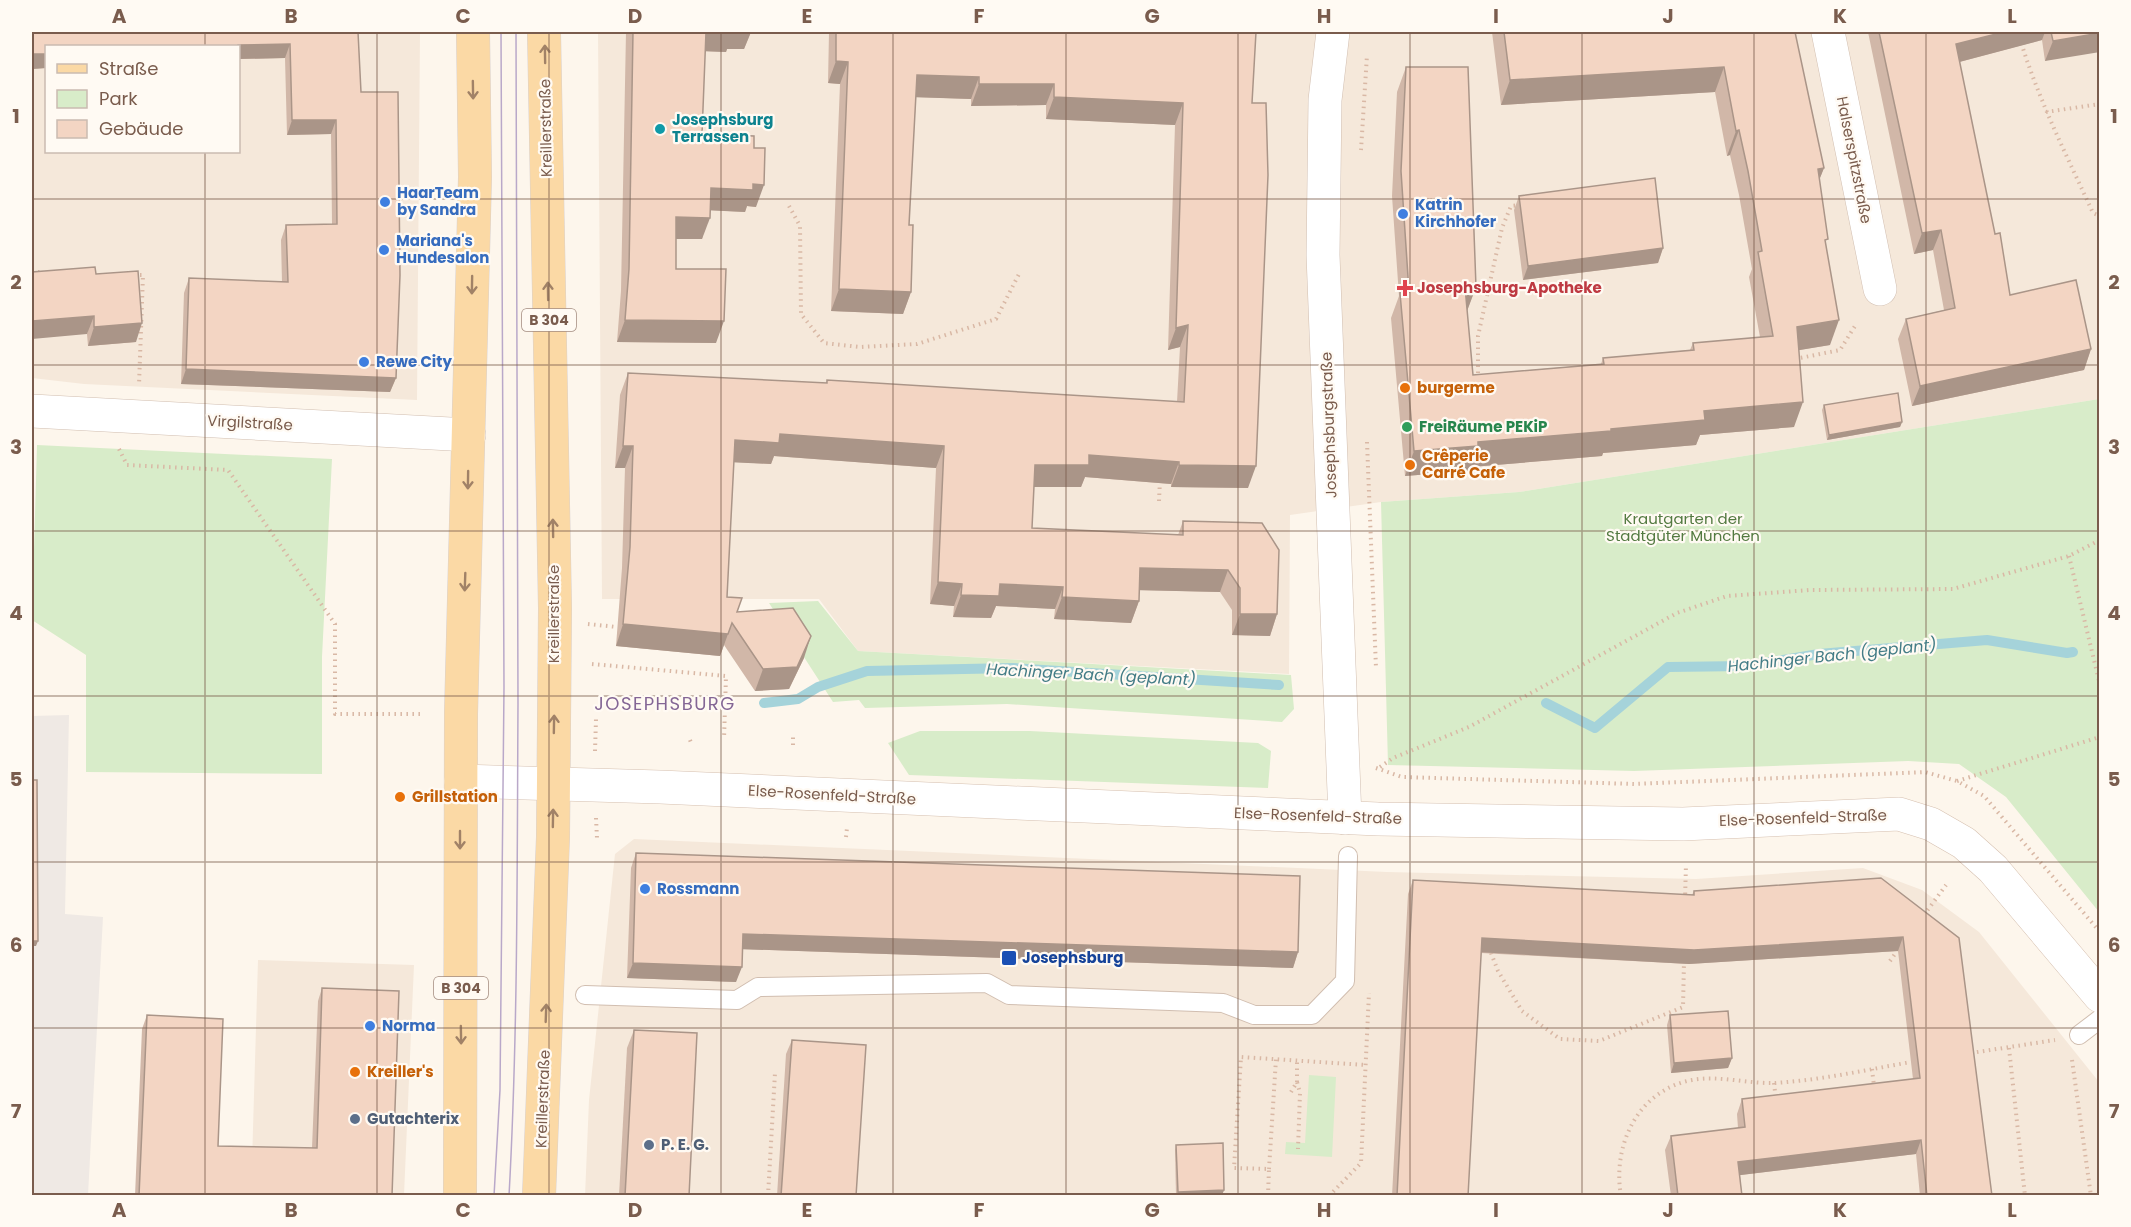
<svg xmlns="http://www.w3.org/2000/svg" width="2131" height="1227" font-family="Poppins,sans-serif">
<rect width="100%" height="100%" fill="#fdf6ec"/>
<g fill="#f5e8da" fill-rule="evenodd">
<path d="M 32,32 L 420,32 L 417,400 L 84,384 L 32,378 ZM 46,46 L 238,46 L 238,152 L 46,152 Z"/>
<polygon points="598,32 2099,32 2099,399 1519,492 1381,502 1290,515 1289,674 858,651 819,599 602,599"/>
<polygon points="634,839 1387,872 1696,879 1863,868 1922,890 1979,932 2099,1082 2099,1195 585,1196 589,1100 615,854"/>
<polygon points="258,960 414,965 404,1195 251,1196"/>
</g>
<polygon fill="#efe9e4" points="69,715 65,914 103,917 88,1195 32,1195 32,716"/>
<g fill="#d8ecc9">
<polygon points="2099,399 2099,912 2006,797 1959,764 1908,761 1634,771 1388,765 1381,502 1519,492"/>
<polygon points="37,445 332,459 322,657 322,774 86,772 86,655 32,620"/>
<polygon points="818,601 858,651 1291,675 1294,709 1282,722 1007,704 865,708 859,700 833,702 769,603"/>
<polygon points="920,731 1030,731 1258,743 1271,751 1268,788 909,775 888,743"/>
<polygon points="1309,1075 1336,1077 1332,1157 1285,1154 1286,1142 1305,1143"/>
</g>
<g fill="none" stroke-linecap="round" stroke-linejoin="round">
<g stroke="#a5d3da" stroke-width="10">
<polyline points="764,703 798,699 818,687 867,671 1013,668 1279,685"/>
<polyline points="1546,703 1595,728 1668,667 1746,666 1819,654 1987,640 2067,653 2073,652"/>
</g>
<g stroke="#d1beb0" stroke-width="20">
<g id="lane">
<polyline points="585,995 737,1000 758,987 987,983 1009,995 1223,1003 1254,1015 1312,1015 1345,981 1348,856"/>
<polyline points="2079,1035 2100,1019"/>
</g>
</g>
<g stroke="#d1beb0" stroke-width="34">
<g id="street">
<polyline points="1333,32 1325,100 1323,255 1345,818"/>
<polyline points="1828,32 1880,289"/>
<polyline points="32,411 469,435"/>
</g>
</g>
<g stroke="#d6c0b0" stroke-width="34">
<polyline id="secondary" points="461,781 660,787 1378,819 1683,824 1899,814 1931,824 1964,843 1993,869 2100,996"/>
</g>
<g stroke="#dad1cd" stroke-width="34">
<g id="primary">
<polyline points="460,1196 461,714 475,177 473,32"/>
<polyline points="539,1196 553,837 555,608 544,32"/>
</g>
</g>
<g stroke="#d9b8a5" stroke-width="4" stroke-dasharray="1.5 4.5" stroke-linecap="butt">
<path d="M 2018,32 C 2036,95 2066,154 2093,213 L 2100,216"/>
<polyline points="2046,112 2100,104"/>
<polyline points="1361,150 1367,55"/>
<polyline points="789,206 800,226 801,314 824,343 860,347 917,344 996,319 1019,274"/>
<polyline points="32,272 43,272"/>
<polyline points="134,275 143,275 139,385"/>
<polyline points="1795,359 1840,350 1855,326"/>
<polyline points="1478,379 1478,336 1502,228 1511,206 1521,205"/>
<polyline points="1367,442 1376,668"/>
<polyline points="119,449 127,465 228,470 335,624 335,714 424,714"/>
<polyline points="1479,462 1480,475"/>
<polyline points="1159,501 1160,480"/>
<polyline points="2069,556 2100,685"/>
<polyline points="588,624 617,627"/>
<polyline points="592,664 726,676 724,739"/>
<polyline points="690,740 692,745"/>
<polyline points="793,745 793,737"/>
<polyline points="595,751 596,719"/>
<polyline points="1380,767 1393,758 1469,727 1677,613 1727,596 1810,590 1953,589 2069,556 2100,540"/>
<polyline points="1376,768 1402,777 1635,784 1925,772 1957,781 1984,796 2100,932"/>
<polyline points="1957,781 2100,737"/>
<polyline points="596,818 597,838"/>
<polyline points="846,837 847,828"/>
<polyline points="1685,900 1686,864"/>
<polyline points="1924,915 1946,885"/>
<polyline points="1491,953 1498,971 1522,1011 1560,1039 1599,1041 1683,1007 1684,961"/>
<polyline points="1890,961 1897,951"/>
<polyline points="2009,1048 2025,1196"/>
<polyline points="1971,1053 2055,1040"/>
<polyline points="2072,1060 2091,1196"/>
<polyline points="1872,1069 1874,1086"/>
<polyline points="1297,1082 1297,1060"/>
<polyline points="1774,1083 1776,1100"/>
<polyline points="1291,1092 1297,1082 1300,1093 1298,1149"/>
<polyline points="1269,1169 1276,1059"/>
<polyline points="768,1196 775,1073"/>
<polyline points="1268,1196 1269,1169 1234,1168 1241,1057 1366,1065"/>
<polyline points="1329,1196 1361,1163 1369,993"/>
<path d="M 1621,1196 C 1612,1145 1638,1090 1692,1080 C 1718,1075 1749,1084 1775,1083 C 1821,1080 1866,1070 1911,1062"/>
</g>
<use href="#lane" stroke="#fff" stroke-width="18"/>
<use href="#street" stroke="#fff" stroke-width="33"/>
<use href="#secondary" stroke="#fff" stroke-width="33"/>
<use href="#primary" stroke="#fbd9a5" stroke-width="33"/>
<g stroke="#b9a8c9" stroke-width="1.5">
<polyline points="494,1196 500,1090 504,687 501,32"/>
<path d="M 509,1196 C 518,1032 517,868 518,704 C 518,480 518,256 516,32"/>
</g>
</g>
<g fill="#d1b7a8">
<polygon points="32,32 358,32 361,92 396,378 390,392 181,384 184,293 189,278 282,282 281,240 286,225 332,224 331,134 287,135 285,58 239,59 238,46 46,46 46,68 32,69"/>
<polygon points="626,32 751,32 744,49 727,49 726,52 705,51 702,134 756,207 747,206 745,212 710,210 702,239 676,239 676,269 716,343 617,342 621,291"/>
<polygon points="829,32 1256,32 1252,103 1248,488 1171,487 1171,484 1085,477 1081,487 1034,487 1032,528 1178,535 1183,521 1277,614 1270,636 1232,635 1232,610 1220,592 1139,590 1139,601 1131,623 1054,619 1055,609 996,606 991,618 953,617 954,606 930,604 936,468 774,456 771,464 734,462 727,597 737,612 804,658 789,689 755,691 724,645 720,656 616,646 622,568 625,468 615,468 620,395 628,373 826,383 827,380 1177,402 1180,347 1168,350 1175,125 1046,119 1046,105 971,106 971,99 916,97 909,225 911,292 903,314 831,311 840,84 828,83"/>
<polygon points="1492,32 1795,32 1824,168 1819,180 1826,245 1830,345 1799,350 1794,427 1700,435 1696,445 1603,453 1602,456 1471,467 1469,471 1405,476 1391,318 1399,296 1392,196 1397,92 1406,67 1476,287 1467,311 1473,375 1601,364 1603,358 1690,350 1693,343 1760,337 1749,277 1752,269 1739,195 1730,155 1727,156 1715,92 1501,105"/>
<polygon points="1868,32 2100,32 2045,61 2042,40 1959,62 1995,234 2010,295 2091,349 2084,370 1912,406 1898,339 1906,319 1944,310 1933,250 1914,254"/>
<polygon points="1519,196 1663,248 1658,263 1523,280 1514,210"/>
<polygon points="96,274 136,342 88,346 87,334"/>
<polygon points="1824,405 1902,422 1900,427 1827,440 1822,410"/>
<polygon points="636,853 1298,952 1293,968 742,949 736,982 627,978 631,868"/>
<polygon points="1413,880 1692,895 1694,891 1959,938 1992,1196 1920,1196 1916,1154 1740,1175 1742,1196 1671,1196 1665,1150 1671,1136 1738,1128 1737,1114 1742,1099 1913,1079 1898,951 1689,964 1481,953 1468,1196 1392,1196 1408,894"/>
<polygon points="322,988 392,1196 135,1196 142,1029 147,1015 218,1146 312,1148 318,1001"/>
<polygon points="1670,1015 1732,1058 1728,1068 1671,1073 1667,1025"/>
<polygon points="634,1030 689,1196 619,1196 627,1048"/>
<polygon points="792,1040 856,1196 777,1196 786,1054"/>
<polygon points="1176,1145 1224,1190 1222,1195 1176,1196 1175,1150"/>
</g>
<g fill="#aa9588">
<polygon points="705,32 751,32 744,49 727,49 726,52 698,51"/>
<polygon points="2004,32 2045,32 2042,40 1948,65 1956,44"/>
<polygon points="2100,33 2100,52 2045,61 2053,41"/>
<polygon points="290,44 285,58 238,59 238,45"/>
<polygon points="32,54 46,54 46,68 32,69"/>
<polygon points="836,61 848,62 840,84 828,83"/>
<polygon points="1724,67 1715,92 1501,105 1510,80"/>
<polygon points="917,75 979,77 971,99 909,97"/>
<polygon points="979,84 1054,84 1046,105 971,106"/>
<polygon points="1054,97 1183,103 1175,125 1046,119"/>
<polygon points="292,120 336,120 331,134 287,135"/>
<polygon points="1739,130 1730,155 1727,156 1736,131"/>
<polygon points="1824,168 1814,193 1818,169"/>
<polygon points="753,184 764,185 756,207 747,206 745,212 703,210 711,188"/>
<polygon points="676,217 710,218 702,239 669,239"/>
<polygon points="1941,230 1933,250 1914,254 1922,233"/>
<polygon points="1663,248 1658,263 1523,280 1528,266"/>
<polygon points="1465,287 1476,287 1467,311"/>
<polygon points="839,289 911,292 903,314 831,311"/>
<polygon points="94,316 87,334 32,339 32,321"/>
<polygon points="625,320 724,321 716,343 617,342"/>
<polygon points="1839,320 1830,345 1788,352 1797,327"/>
<polygon points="142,323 136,342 88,346 94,327"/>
<polygon points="1188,325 1180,347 1168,350 1176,328"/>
<polygon points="2091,349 2084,370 1912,406 1920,386"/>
<polygon points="186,369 396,378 390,392 181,384"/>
<polygon points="1803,402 1794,427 1700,435 1696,445 1603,453 1602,456 1471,467 1469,471 1405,476 1414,451 1704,411"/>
<polygon points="1902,422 1900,427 1827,440 1829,435"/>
<polygon points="780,434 944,446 936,468 774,456 771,464 727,462 735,440"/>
<polygon points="623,446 633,446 625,468 615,468"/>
<polygon points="1089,455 1179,462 1171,484 1085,477 1081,487 1027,487 1035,465"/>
<polygon points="1179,465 1256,466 1248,488 1171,487"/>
<polygon points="1140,568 1228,570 1220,592 1132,590"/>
<polygon points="938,582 962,584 954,606 930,604"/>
<polygon points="1000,584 1063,587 1055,609 996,606 991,618 953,617 961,595"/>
<polygon points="1062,597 1139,601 1131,623 1054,619"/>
<polygon points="1240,614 1277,614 1270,636 1232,635"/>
<polygon points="732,623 720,656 616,646 623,624"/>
<polygon points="811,636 804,658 789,689 755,691 763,669"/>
<polygon points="743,934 1298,952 1293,968 737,949"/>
<polygon points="1903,937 1898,951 1689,964 1476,952 1482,938"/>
<polygon points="32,941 38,941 36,946 32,946"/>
<polygon points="633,963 742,967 736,982 627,978"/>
<polygon points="1732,1058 1728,1068 1671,1073 1674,1063"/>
<polygon points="1921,1140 1916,1154 1733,1176 1738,1162"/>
<polygon points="1224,1190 1222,1195 1176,1196 1178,1192"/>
</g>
<g fill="#f3d5c3" stroke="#aa9588" stroke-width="1.5">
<polygon points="32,32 358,32 361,92 398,92 400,275 396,378 186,369 189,278 288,282 286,225 337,224 336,120 292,120 290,44 238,45 238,46 46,46 46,54 32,54"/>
<polygon points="633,32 706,32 702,134 754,136 754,148 765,148 764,185 753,184 753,190 711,188 710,218 676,217 676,269 726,269 724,321 625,320 629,269"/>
<polygon points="836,32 1256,32 1252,103 1266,103 1268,175 1256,466 1179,465 1179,462 1089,455 1089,465 1035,465 1032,528 1183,535 1183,521 1262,523 1279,550 1277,614 1240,614 1240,588 1228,570 1140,568 1139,601 1062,597 1063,587 1000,584 999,596 961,595 962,584 938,582 944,446 780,434 779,443 735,440 727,597 742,598 737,612 793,608 811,636 797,667 763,669 732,623 728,634 623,624 630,547 633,446 623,446 628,373 827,383 827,380 1184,402 1188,325 1176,328 1183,103 1054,97 1054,84 979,84 979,77 917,75 909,225 913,225 911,292 839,289 848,62 836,61"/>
<polygon points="1504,32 1795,32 1824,168 1818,169 1828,239 1825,240 1839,320 1797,327 1803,402 1704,411 1705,420 1611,429 1611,431 1478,442 1478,446 1414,451 1400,293 1409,292 1401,171 1406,67 1468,67 1476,287 1465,287 1473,375 1604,364 1603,358 1694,350 1693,343 1773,336 1758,252 1762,251 1748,171 1739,130 1736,131 1724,67 1510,80"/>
<polygon points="1879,32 2004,32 1956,44 1995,234 2000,233 2010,295 2076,280 2091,349 1920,386 1906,319 1955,308 1941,230 1922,233"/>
<polygon points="2051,32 2100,32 2100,33 2053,41"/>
<polygon points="1655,178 1663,248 1528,266 1519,196"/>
<polygon points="95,267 96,274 138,271 142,323 94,327 94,316 32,321 32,272"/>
<polygon points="1898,393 1902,422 1829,435 1824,405"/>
<polygon points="32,780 37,780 38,941 32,941"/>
<polygon points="636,853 1300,876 1298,952 743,934 742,967 633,963"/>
<polygon points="1881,878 1959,938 1992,1196 1927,1196 1921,1140 1738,1162 1742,1196 1678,1196 1671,1136 1745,1127 1742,1099 1920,1078 1903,937 1694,950 1482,938 1468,1196 1397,1196 1413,880 1694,895 1694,891"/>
<polygon points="322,988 399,991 392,1196 139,1196 147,1015 223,1019 218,1146 317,1148"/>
<polygon points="1728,1011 1732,1058 1674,1063 1670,1015"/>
<polygon points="634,1030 697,1033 689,1196 625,1196"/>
<polygon points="792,1040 866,1045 856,1196 781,1196"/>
<polygon points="1223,1143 1224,1190 1178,1192 1176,1145"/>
</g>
<defs><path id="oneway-shaft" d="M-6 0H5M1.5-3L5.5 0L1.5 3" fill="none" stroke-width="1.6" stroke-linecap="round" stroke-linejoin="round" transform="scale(1.5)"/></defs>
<g stroke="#a18267">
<use href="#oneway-shaft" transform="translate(545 54) rotate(-91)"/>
<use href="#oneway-shaft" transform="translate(473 90) rotate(89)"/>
<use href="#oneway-shaft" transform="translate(472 285) rotate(91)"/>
<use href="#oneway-shaft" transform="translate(548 291) rotate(-91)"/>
<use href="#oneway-shaft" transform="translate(468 480) rotate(91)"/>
<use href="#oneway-shaft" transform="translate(553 528) rotate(-91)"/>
<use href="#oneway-shaft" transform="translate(465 582) rotate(92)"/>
<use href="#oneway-shaft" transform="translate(554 724) rotate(-89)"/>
<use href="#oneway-shaft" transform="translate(553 818) rotate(-89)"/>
<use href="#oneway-shaft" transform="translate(460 840) rotate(90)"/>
<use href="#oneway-shaft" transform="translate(546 1013) rotate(-88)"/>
<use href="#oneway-shaft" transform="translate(461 1035) rotate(89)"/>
</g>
<path fill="none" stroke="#7a5c4d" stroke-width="1.5" stroke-opacity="0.55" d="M 205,32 L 205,46M 377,32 L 377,1196M 549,32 L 549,1196M 721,32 L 721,1196M 893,32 L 893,1196M 1066,32 L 1066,1196M 1238,32 L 1238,1196M 1410,32 L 1410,1196M 1582,32 L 1582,1196M 1754,32 L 1754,1196M 1926,32 L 1926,1196M 205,152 L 205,1196M 32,199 L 2100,199M 32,365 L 2100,365M 32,531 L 2100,531M 32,696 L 2100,696M 32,862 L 2100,862M 32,1028 L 2100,1028"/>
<circle fill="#0f9aa8" stroke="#fffaf3" stroke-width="2" cx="660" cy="129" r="6"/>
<g fill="#3f7fe0" stroke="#fffaf3" stroke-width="2">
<circle cx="385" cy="202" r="6"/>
<circle cx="1403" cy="214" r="6"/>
<circle cx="384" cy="250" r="6"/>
<circle cx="364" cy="362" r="6"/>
<circle cx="645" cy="889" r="6"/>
<circle cx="370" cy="1026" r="6"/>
</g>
<path fill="#e0444e" stroke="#fffaf3" stroke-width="2" d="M1402 279h6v6h6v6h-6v6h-6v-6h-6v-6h6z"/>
<g fill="#e8710a" stroke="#fffaf3" stroke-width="2">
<circle cx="1405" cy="388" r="6"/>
<circle cx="1410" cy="465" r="6"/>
<circle cx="400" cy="797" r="6"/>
<circle cx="355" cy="1072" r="6"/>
</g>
<circle fill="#2e9e5b" stroke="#fffaf3" stroke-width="2" cx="1407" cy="427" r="6"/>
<rect fill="#1a4fb4" stroke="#fffaf3" stroke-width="2" x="1001" y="950" width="16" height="16" rx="3"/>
<g fill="#5c6f8a" stroke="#fffaf3" stroke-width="2">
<circle cx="355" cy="1119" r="6"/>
<circle cx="649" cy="1145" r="6"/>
</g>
<g text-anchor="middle" stroke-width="4.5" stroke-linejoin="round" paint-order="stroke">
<g fill="#fffaf3" stroke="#a28b7f" stroke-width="1.5">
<rect x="522" y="309" width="54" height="22" rx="4.5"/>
<rect x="434" y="977" width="54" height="22" rx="4.5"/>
</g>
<g font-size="14" font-weight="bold" fill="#7a5c4d">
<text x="549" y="325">B 304</text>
<text x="461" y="993">B 304</text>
</g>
<g font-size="15" font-weight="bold" fill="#0d838f" stroke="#fffaf3" text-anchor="start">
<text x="672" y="125">Josephsburg<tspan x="672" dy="17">Terrassen</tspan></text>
</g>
<g font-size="15" fill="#7a5c4d" stroke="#fffaf3">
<text transform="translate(546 128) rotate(-91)" y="5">Kreillerstraße</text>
<text transform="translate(1854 160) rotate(79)" y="5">Halserspitzstraße</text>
<text transform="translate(250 423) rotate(3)" y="5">Virgilstraße</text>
<text transform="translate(1329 425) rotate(-92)" y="5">Josephsburgstraße</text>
<text transform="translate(554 614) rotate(-90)" y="5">Kreillerstraße</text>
<text transform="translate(832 795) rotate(3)" y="5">Else-Rosenfeld-Straße</text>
<text transform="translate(1318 816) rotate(2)" y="5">Else-Rosenfeld-Straße</text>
<text transform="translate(1803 818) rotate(-2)" y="5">Else-Rosenfeld-Straße</text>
<text transform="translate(543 1099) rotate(-88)" y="5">Kreillerstraße</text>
</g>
<g font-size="15" font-weight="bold" fill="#366cbe" stroke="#fffaf3" text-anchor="start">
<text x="397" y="198">HaarTeam<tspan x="397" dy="17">by Sandra</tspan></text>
<text x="1415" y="210">Katrin<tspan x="1415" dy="17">Kirchhofer</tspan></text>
<text x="396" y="246">Mariana's<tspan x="396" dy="17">Hundesalon</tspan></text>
<text x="376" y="367">Rewe City</text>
<text x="657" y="894">Rossmann</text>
<text x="382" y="1031">Norma</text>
</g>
<g font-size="15" font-weight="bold" fill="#be3a42" stroke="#fffaf3" text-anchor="start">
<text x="1417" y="293">Josephsburg-Apotheke</text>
</g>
<g font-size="15" font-weight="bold" fill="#c56008" stroke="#fffaf3" text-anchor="start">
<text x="1417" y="393">burgerme</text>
<text x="1422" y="461">Crêperie<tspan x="1422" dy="17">Carré Cafe</tspan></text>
<text x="412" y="802">Grillstation</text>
<text x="367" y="1077">Kreiller's</text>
</g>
<g font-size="15" font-weight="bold" fill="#27864d" stroke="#fffaf3" text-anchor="start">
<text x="1419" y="432">FreiRäume PEKiP</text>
</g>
<g font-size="15" fill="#537a41" stroke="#fffaf3">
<text x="1683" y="524">Krautgarten der<tspan x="1683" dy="17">Stadtgüter München</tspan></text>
</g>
<g font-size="15" font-weight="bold" fill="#164399" stroke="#fffaf3" text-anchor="start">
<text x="1022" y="963">Josephsburg</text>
</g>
<g font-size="15" font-weight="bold" fill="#4e5e75" stroke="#fffaf3" text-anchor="start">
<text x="367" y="1124">Gutachterix</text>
<text x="661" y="1150">P. E. G.</text>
</g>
<g font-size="16" font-style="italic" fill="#437c86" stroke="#fffaf3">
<text transform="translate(1832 655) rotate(-6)" y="6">Hachinger Bach (geplant)</text>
<text transform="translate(1091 674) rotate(3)" y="6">Hachinger Bach (geplant)</text>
</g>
<g font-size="18" letter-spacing="1.5" fill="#846695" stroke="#fffaf3">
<text x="665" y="710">JOSEPHSBURG</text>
</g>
</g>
<rect width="2131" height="1227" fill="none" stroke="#fffaf3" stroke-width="66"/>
<rect x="45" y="45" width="195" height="108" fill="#fffaf3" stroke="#cabbb1" stroke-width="1.5"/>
<rect x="57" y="64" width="30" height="9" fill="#fbd9a5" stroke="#cabbb1" stroke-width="1.5"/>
<text x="99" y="75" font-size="18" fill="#7a5c4d">Straße</text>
<rect x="57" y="90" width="30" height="18" fill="#d8ecc9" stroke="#cabbb1" stroke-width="1.5"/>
<text x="99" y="105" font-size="18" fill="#7a5c4d">Park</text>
<rect x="57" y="120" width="30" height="18" fill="#f3d5c3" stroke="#cabbb1" stroke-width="1.5"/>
<text x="99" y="135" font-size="18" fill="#7a5c4d">Gebäude</text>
<rect x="33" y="33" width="2065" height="1161" fill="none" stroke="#7a5c4d" stroke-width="2"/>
<g font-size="20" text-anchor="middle" font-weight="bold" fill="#7a5c4d">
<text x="119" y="23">A</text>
<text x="291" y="23">B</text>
<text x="463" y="23">C</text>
<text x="635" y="23">D</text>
<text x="807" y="23">E</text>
<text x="979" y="23">F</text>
<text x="1152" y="23">G</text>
<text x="1324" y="23">H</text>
<text x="1496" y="23">I</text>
<text x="1668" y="23">J</text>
<text x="1840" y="23">K</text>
<text x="2012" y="23">L</text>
<text x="16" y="123">1</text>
<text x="2114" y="123">1</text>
<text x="16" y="289">2</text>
<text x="2114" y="289">2</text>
<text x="16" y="454">3</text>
<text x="2114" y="454">3</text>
<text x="16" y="620">4</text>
<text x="2114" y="620">4</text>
<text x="16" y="786">5</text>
<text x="2114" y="786">5</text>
<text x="16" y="952">6</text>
<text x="2114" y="952">6</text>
<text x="16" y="1118">7</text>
<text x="2114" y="1118">7</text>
<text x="119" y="1217">A</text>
<text x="291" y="1217">B</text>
<text x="463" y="1217">C</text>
<text x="635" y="1217">D</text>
<text x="807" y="1217">E</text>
<text x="979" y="1217">F</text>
<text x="1152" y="1217">G</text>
<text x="1324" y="1217">H</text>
<text x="1496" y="1217">I</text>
<text x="1668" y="1217">J</text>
<text x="1840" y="1217">K</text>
<text x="2012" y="1217">L</text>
</g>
</svg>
